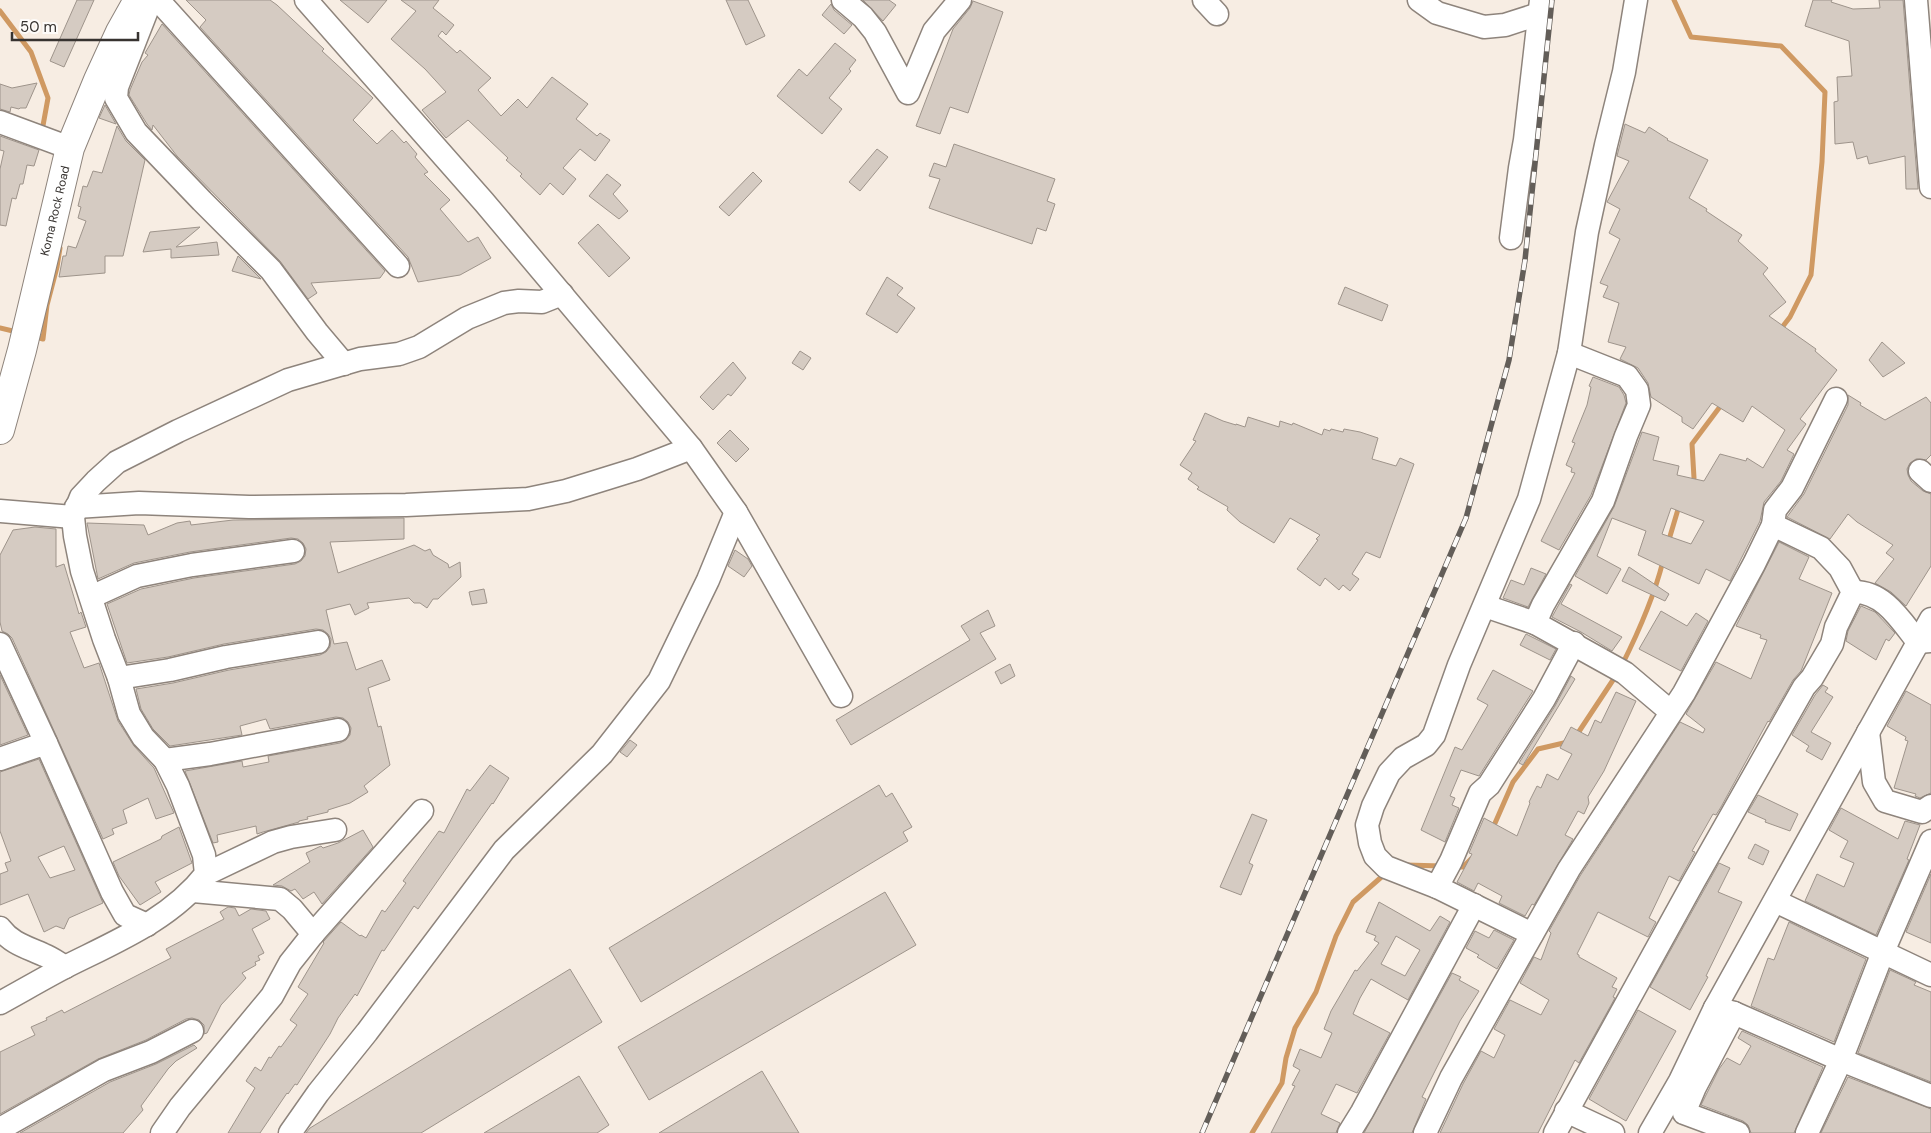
<svg xmlns="http://www.w3.org/2000/svg" width="1931" height="1133" font-family="'DM Sans',sans-serif">
<rect width="100%" height="100%" fill="#f7ede3"/>
<g fill="none" stroke-linecap="round" stroke-linejoin="round">
<g stroke="#cf9962" stroke-width="5">
<polyline points="1674,0 1691,37 1781,46 1825,92 1822,162 1811,275 1790,317 1780,330"/>
<polyline points="0,11 31,52 48,98 42,131"/>
<polyline points="0,328 17,332"/>
<polyline points="33,336 43,339 47,305 57,267 60,248"/>
<polyline points="1692,484 1694,478 1692,444 1722,404"/>
<polyline points="1668,543 1679,506"/>
<path d="M 1622,665 C 1639,631 1654,597 1663,561"/>
<polyline points="1576,736 1617,674"/>
<polyline points="1492,830 1513,782 1538,749 1568,742"/>
<polyline points="1406,865 1442,866"/>
<polyline points="1456,867 1463,867 1471,859"/>
<polyline points="1252,1133 1282,1083 1286,1058 1295,1028 1316,992 1336,936 1353,902 1386,873"/>
</g>
</g>
<g fill="#d5cbc2" stroke="#9e948b" fill-rule="evenodd">
<polygon points="77,0 94,0 64,67 50,61"/>
<polygon points="186,0 270,0 277,5 324,49 322,51 373,98 353,120 377,144 392,130 404,143 406,141 417,154 415,157 428,172 424,174 450,200 440,209 468,242 478,237 491,258 460,275 418,282 408,257 200,27 206,20"/>
<polygon points="340,0 387,0 368,23"/>
<polygon points="401,0 439,0 433,8 454,25 446,35 442,31 438,36 457,53 460,50 491,78 478,90 501,116 518,99 527,108 552,77 588,104 576,119 597,136 600,133 610,140 595,161 580,149 563,168 576,179 563,195 550,183 540,195 520,176 522,174 506,160 508,158 468,120 446,138 422,110 446,92 425,69 391,39 416,11"/>
<polygon points="726,0 748,0 765,36 746,45"/>
<polygon points="863,0 889,0 896,5 883,21"/>
<polygon points="1813,0 1832,0 1831,2 1853,9 1880,8 1879,0 1903,0 1918,189 1906,189 1905,156 1869,164 1867,156 1857,159 1853,142 1835,144 1834,102 1838,101 1837,77 1852,76 1849,41 1805,26"/>
<polygon points="973,1 1003,12 968,113 950,107 940,134 916,126 953,29 970,8"/>
<polygon points="831,4 834,10 852,25 844,34 822,15"/>
<polygon points="162,24 385,271 380,278 311,283 317,293 308,299 280,261 177,156 153,125 152,130 147,124 129,95 130,90 142,62 148,55 145,53"/>
<polygon points="835,43 856,60 849,69 851,71 829,98 842,109 822,134 777,96 799,69 807,76"/>
<polygon points="37,83 26,108 20,108 19,109 11,107 10,112 0,109 0,84 12,88"/>
<polygon points="105,105 116,124 99,118"/>
<path d="M 1625,124 L 1645,133 L 1649,127 L 1668,139 L 1667,140 L 1708,160 L 1689,198 L 1707,209 L 1706,211 L 1742,235 L 1738,241 L 1768,268 L 1763,274 L 1786,302 L 1769,316 L 1816,349 L 1815,351 L 1837,370 L 1800,419 L 1806,424 L 1787,450 L 1794,454 L 1781,481 L 1764,502 L 1760,521 L 1730,581 L 1706,569 L 1699,584 L 1638,555 L 1646,531 L 1612,518 L 1597,556 L 1621,569 L 1607,594 L 1575,576 L 1614,507 L 1642,432 L 1659,437 L 1653,460 L 1679,466 L 1677,475 L 1704,481 L 1720,454 L 1746,461 L 1747,458 L 1763,468 L 1785,430 L 1752,406 L 1743,422 L 1712,403 L 1693,429 L 1682,422 L 1682,417 L 1651,397 L 1648,383 L 1638,368 L 1620,359 L 1626,347 L 1608,342 L 1619,303 L 1603,297 L 1608,286 L 1600,283 L 1620,239 L 1609,233 L 1620,209 L 1607,202 L 1629,161 L 1617,156 ZM 1671,508 L 1704,521 L 1691,544 L 1662,534 Z"/>
<polygon points="117,126 126,141 145,160 123,256 105,256 105,273 59,277 63,256 66,256 68,246 76,248 86,221 78,218 81,207 78,206 83,186 87,187 93,171 102,173"/>
<polygon points="0,136 39,150 34,166 27,165 23,184 20,184 16,199 12,198 6,226 0,225 0,169 4,151 0,150"/>
<polygon points="954,144 1055,179 1047,201 1055,204 1046,231 1037,228 1032,244 929,208 940,179 929,176 934,163 946,167"/>
<polygon points="877,149 888,157 860,191 849,182"/>
<polygon points="753,172 762,181 729,216 719,207"/>
<polygon points="607,174 621,185 613,194 628,211 619,219 589,196"/>
<polygon points="598,224 630,258 609,277 578,243"/>
<polygon points="200,227 176,247 217,242 219,255 171,258 171,249 143,252 150,232"/>
<polygon points="238,256 261,279 232,271"/>
<polygon points="887,277 903,288 897,295 915,308 897,333 866,314"/>
<polygon points="1345,287 1388,305 1382,321 1338,304"/>
<polygon points="1882,342 1905,363 1883,377 1869,360"/>
<polygon points="800,351 811,358 803,370 792,363"/>
<polygon points="733,362 746,378 731,396 728,394 713,410 700,397"/>
<polygon points="1593,377 1619,387 1624,395 1626,403 1591,495 1559,550 1541,541 1575,473 1571,472 1572,468 1566,465 1575,443 1572,442 1587,405 1591,387 1589,386"/>
<polygon points="1848,395 1861,403 1860,405 1885,420 1926,397 1931,403 1931,455 1926,460 1916,459 1910,463 1907,469 1908,475 1911,481 1923,491 1931,494 1931,566 1906,606 1891,592 1875,583 1894,559 1886,553 1893,545 1857,522 1848,514 1830,539 1787,517 1804,494 1848,405"/>
<polygon points="1205,413 1223,421 1236,425 1236,424 1245,427 1248,417 1279,427 1280,421 1292,425 1293,423 1322,435 1324,429 1330,431 1331,429 1343,432 1344,429 1360,432 1378,438 1372,459 1396,466 1400,458 1414,464 1380,558 1366,552 1352,574 1359,579 1350,591 1343,585 1339,590 1325,578 1320,586 1297,569 1318,540 1316,539 1320,535 1290,518 1274,543 1240,522 1227,510 1228,507 1197,489 1199,487 1188,479 1192,473 1180,465 1196,441 1193,440"/>
<polygon points="730,430 749,449 736,462 717,443"/>
<polygon points="404,518 404,539 330,542 338,573 414,545 425,551 430,549 433,555 448,564 449,568 460,562 461,577 438,599 433,599 427,608 420,603 414,603 409,598 367,603 369,608 355,615 350,604 326,610 334,644 347,642 356,670 382,660 390,680 368,688 378,727 381,726 390,765 364,786 368,792 350,803 328,810 328,812 307,817 308,819 299,821 299,822 263,832 257,834 256,826 217,835 218,842 213,843 185,771 242,761 243,767 269,762 268,756 340,743 346,740 350,735 351,728 348,722 343,718 336,717 270,729 266,719 240,726 242,735 170,746 153,729 141,709 136,689 173,683 229,670 320,655 326,652 330,647 331,639 328,634 323,630 316,629 224,644 168,657 127,663 107,604 141,589 194,578 295,564 301,561 305,556 306,549 303,543 298,539 291,538 190,552 134,563 98,579 87,523 144,525 148,535 177,523 190,521 191,525 233,520"/>
<polygon points="35,527 56,529 56,567 64,564 79,614 81,612 86,627 70,632 84,668 99,663 118,721 134,746 154,768 174,813 156,819 148,798 123,810 127,823 112,829 114,834 103,839 12,638 8,634 2,631 0,622 0,555 13,530"/>
<polygon points="1779,542 1809,557 1799,579 1832,593 1801,671 1793,680 1769,722 1768,721 1721,807 1716,815 1713,814 1692,851 1695,852 1679,881 1669,876 1649,918 1656,922 1648,937 1598,912 1577,954 1579,955 1579,957 1617,978 1612,987 1617,989 1613,997 1615,998 1579,1063 1575,1060 1538,1133 1440,1133 1463,1084 1481,1051 1494,1058 1505,1035 1494,1029 1510,1000 1541,1015 1549,1000 1520,983 1534,957 1541,960 1551,933 1549,931 1580,876 1680,722 1703,733 1705,729 1686,714 1716,662 1751,679 1767,640 1760,638 1761,635 1736,626"/>
<polygon points="735,550 748,559 752,566 744,577 728,566"/>
<polygon points="1629,567 1669,594 1665,601 1622,581"/>
<polygon points="1531,568 1546,574 1528,607 1503,598 1511,580 1524,585"/>
<polygon points="1570,584 1572,585 1561,604 1622,637 1612,651 1581,632 1552,617"/>
<polygon points="484,589 487,603 472,605 469,592"/>
<polygon points="1861,606 1875,612 1895,633 1889,641 1886,639 1876,660 1846,641 1848,631"/>
<polygon points="988,610 995,626 980,633 996,659 851,745 836,720 970,640 961,626"/>
<polygon points="1661,611 1687,626 1696,613 1708,621 1681,671 1639,649"/>
<polygon points="1526,634 1556,649 1550,660 1520,645"/>
<polygon points="1010,664 1015,676 1001,684 995,672"/>
<polygon points="1493,670 1533,691 1479,776 1461,770 1450,796 1455,798 1452,805 1459,808 1445,842 1421,830 1455,747 1462,750 1488,705 1477,699"/>
<polygon points="0,675 28,735 0,745"/>
<polygon points="1571,676 1575,679 1523,765 1519,763 1555,706"/>
<polygon points="1823,685 1828,688 1825,692 1833,697 1811,732 1831,743 1822,760 1806,751 1809,746 1792,735 1815,695"/>
<polygon points="1906,691 1931,705 1931,793 1920,798 1915,796 1916,794 1894,788 1908,741 1905,740 1906,737 1887,726"/>
<polygon points="1616,692 1636,701 1604,771 1588,797 1589,803 1584,814 1578,811 1565,835 1573,839 1534,905 1532,904 1525,916 1499,903 1502,896 1478,883 1474,891 1457,882 1472,854 1469,853 1484,818 1517,836 1530,803 1529,802 1537,786 1541,788 1547,774 1558,780 1572,754 1560,748 1571,727 1588,736 1595,720 1601,723"/>
<polygon points="630,740 637,745 627,757 620,752"/>
<path d="M 39,759 L 103,903 L 69,918 L 64,929 L 56,926 L 44,932 L 28,894 L 0,905 L 0,874 L 8,871 L 5,863 L 11,861 L 0,831 L 0,772 ZM 64,846 L 75,870 L 50,878 L 38,857 Z"/>
<polygon points="490,765 509,778 493,804 492,803 418,909 414,906 384,951 382,950 357,996 355,994 338,1018 330,1034 297,1085 295,1084 288,1094 287,1093 260,1133 228,1133 255,1088 246,1081 255,1067 261,1071 269,1057 271,1058 279,1046 281,1047 297,1025 290,1020 308,994 298,987 324,943 323,942 341,922 360,936 361,935 366,938 382,910 385,912 406,883 403,881 439,831 444,833 467,789 470,791"/>
<polygon points="879,785 886,797 892,793 912,827 903,832 908,841 641,1002 609,948"/>
<polygon points="1758,795 1798,814 1790,831 1765,822 1766,820 1748,812"/>
<polygon points="1841,808 1898,839 1905,821 1920,825 1907,859 1909,860 1876,935 1805,901 1817,874 1844,887 1854,863 1840,857 1848,841 1829,830"/>
<polygon points="1252,814 1267,820 1249,863 1253,865 1241,895 1220,887"/>
<polygon points="179,827 192,863 155,882 161,892 140,905 119,876 113,862 161,839 162,836"/>
<polygon points="363,830 373,847 322,904 314,892 303,899 295,889 291,891 282,886 273,885 310,862 306,853 321,846 323,848 338,843"/>
<polygon points="1755,844 1769,851 1763,865 1748,858"/>
<polygon points="1719,863 1730,868 1718,892 1742,902 1706,976 1708,977 1690,1010 1650,987"/>
<polygon points="1931,874 1931,943 1906,932"/>
<polygon points="885,892 916,945 649,1100 618,1047"/>
<path d="M 1379,902 L 1430,931 L 1440,916 L 1450,922 L 1408,1000 L 1371,979 L 1360,998 L 1353,1014 L 1390,1033 L 1357,1093 L 1336,1084 L 1321,1114 L 1340,1123 L 1336,1133 L 1271,1133 L 1295,1086 L 1292,1085 L 1300,1070 L 1293,1066 L 1300,1049 L 1321,1058 L 1332,1033 L 1324,1029 L 1331,1011 L 1355,970 L 1357,971 L 1379,943 L 1374,940 L 1376,936 L 1366,932 ZM 1396,936 L 1420,950 L 1405,976 L 1381,964 Z"/>
<polygon points="228,907 235,908 239,916 251,909 266,911 270,919 252,929 264,953 258,956 260,960 255,962 256,965 242,973 246,978 221,1005 207,1033 204,1034 204,1025 199,1020 192,1018 186,1019 146,1040 98,1059 0,1114 0,1052 35,1035 31,1027 47,1020 46,1018 62,1010 64,1013 171,958 166,949 224,919 220,912"/>
<polygon points="1789,922 1866,959 1834,1042 1751,1006 1768,958 1774,960"/>
<polygon points="1494,930 1514,940 1497,969 1477,957 1479,955 1466,948 1475,931 1489,938"/>
<polygon points="570,969 602,1022 421,1133 306,1133 310,1128"/>
<polygon points="1890,970 1916,982 1914,985 1931,992 1931,1082 1858,1053"/>
<polygon points="1452,973 1461,977 1459,980 1479,991 1460,1021 1422,1097 1426,1099 1412,1133 1364,1133"/>
<polygon points="1638,1010 1676,1031 1626,1121 1589,1099"/>
<polygon points="1742,1031 1823,1067 1794,1133 1751,1133 1748,1125 1743,1121 1701,1105 1719,1069 1727,1058 1740,1065 1751,1046 1738,1038"/>
<polygon points="194,1045 197,1048 176,1061 168,1069 141,1106 143,1110 123,1133 20,1133 110,1082 156,1064"/>
<polygon points="762,1071 799,1133 659,1133"/>
<polygon points="579,1076 609,1125 597,1133 484,1133"/>
<polygon points="1848,1077 1931,1109 1931,1133 1821,1133"/>
</g>
<g fill="none" stroke-linecap="round" stroke-linejoin="round">
<g stroke="#8e847c" stroke-width="25">
<g id="minor">
<polyline points="151,0 117,87 116,98 136,132 202,201 271,270 317,332 344,364"/>
<polyline points="158,0 398,266"/>
<polyline points="306,0 484,202 691,448 736,512 841,696"/>
<polyline points="843,0 863,17 875,32 908,93 934,31 960,0"/>
<polyline points="1204,0 1217,14"/>
<polyline points="1419,0 1437,13 1484,27 1505,25 1539,14"/>
<polyline points="1916,0 1931,187"/>
<polyline points="0,122 70,148"/>
<polyline points="1511,238 1520,168 1525,140 1541,0"/>
<polyline points="1569,353 1627,376 1637,390 1639,405 1626,436 1603,501 1543,605 1535,623 1625,673 1671,712"/>
<polyline points="1920,471 1931,481"/>
<polyline points="76,507 139,503 249,507 406,505 528,499 566,491 637,469 691,448"/>
<polyline points="0,511 73,517"/>
<path d="M 1853,592 C 1884,591 1901,621 1918,642 L 1931,641"/>
<polyline points="91,597 137,576 192,565 293,551"/>
<polyline points="1485,606 1535,623"/>
<polyline points="0,644 46,743"/>
<polyline points="119,678 170,670 226,657 318,642"/>
<polyline points="1868,732 1874,782 1885,801 1922,812 1931,806"/>
<polyline points="0,759 46,743 112,892 125,915 147,925"/>
<polyline points="165,760 210,754 338,730"/>
<polyline points="206,874 273,842 291,837 335,830"/>
<polyline points="1437,887 1451,861 1480,793 1489,785 1544,699 1574,643"/>
<polyline points="193,891 280,899 292,909 313,934"/>
<polyline points="1775,901 1931,975"/>
<path d="M 0,928 C 12,944 27,947 44,955 C 52,958 58,963 65,967"/>
<polyline points="1532,934 1437,887 1386,867 1375,856 1370,843 1367,825 1373,806 1389,773 1403,758 1426,745 1434,735 1459,665 1529,499 1569,353 1587,232 1606,145 1624,72 1636,0"/>
<path d="M 0,1003 C 22,991 44,978 67,966 C 117,941 171,919 206,874 L 204,855 L 178,786 L 165,760 L 143,737 L 129,714 L 119,678 L 104,639 L 82,571 L 75,536 L 73,517 L 81,497 L 96,481 L 117,462 L 178,431 L 288,380 L 360,359 L 399,354 L 419,347 L 467,318 L 504,303 L 519,301 L 542,302 L 562,294"/>
<polyline points="1715,1008 1734,1013 1841,1060 1931,1096"/>
<polyline points="1734,1013 1695,1087 1684,1113 1738,1133"/>
<polyline points="1566,1111 1613,1133"/>
<polyline points="0,1129 104,1070 151,1052 192,1031"/>
<polyline points="162,1133 180,1107 272,996 290,963 313,934 422,811"/>
<polyline points="290,1133 318,1093 367,1032 504,850 602,754 659,681 708,580 736,512"/>
<polyline points="1349,1133 1362,1112 1474,905"/>
<polyline points="1425,1133 1451,1078 1569,869 1684,693 1754,564 1773,525 1775,510 1792,488 1836,399"/>
<polyline points="1555,1133 1694,881 1804,687 1812,678 1832,644 1836,627 1853,592 1840,568 1821,548 1773,525"/>
<polyline points="1650,1133 1680,1081 1715,1008 1931,619"/>
<polyline points="1807,1133 1841,1060 1883,952 1931,841"/>
</g>
</g>
<g stroke="#8e847c" stroke-width="30">
<g id="major">
<path id="s1" d="M 0,430 L 22,350 L 70,148 L 98,80 L 120,32 L 138,0"/>
</g>
</g>
<use href="#minor" stroke="#fff" stroke-width="22"/>
<use href="#major" stroke="#fff" stroke-width="28"/>
<g stroke="#635e59" stroke-width="5.5">
<polyline id="rail" points="1202,1133 1466,518 1509,360 1525,260 1552,0"/>
</g>
<use href="#rail" stroke="#fdfbf9" stroke-width="4" stroke-dasharray="11" stroke-linecap="butt"/>
</g>
<g text-anchor="middle" stroke-width="5" stroke-linejoin="round" paint-order="stroke">
<g font-size="12" fill="#373330" stroke="#fdfbf9">
<text dy="4" stroke="none"><textPath href="#s1" startOffset="226">Koma Rock Road</textPath></text>
</g>
</g>
<path d="M12 32v8h126v-8" fill="none" stroke="#373330" stroke-width="2.5"/>
<text x="20" y="32" font-size="15" fill="#373330" stroke="#fdfbf9" stroke-width="4" paint-order="stroke">50 m</text>
</svg>
